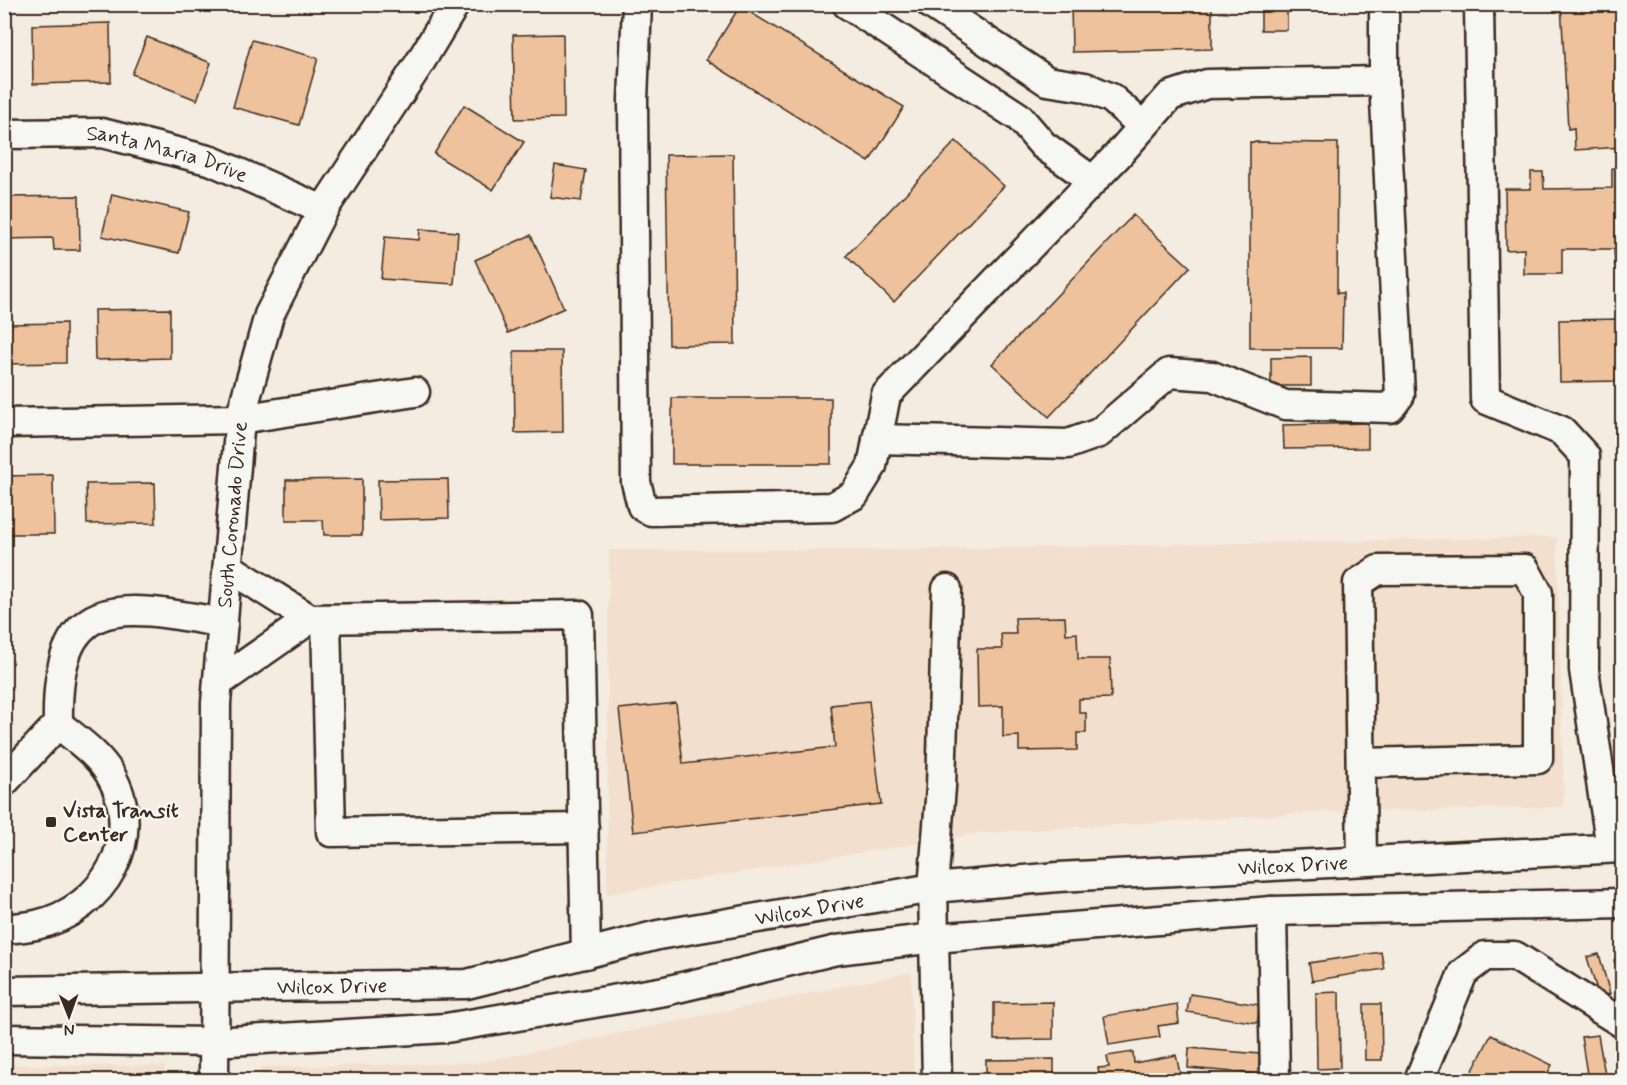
<svg xmlns="http://www.w3.org/2000/svg" width="1627" height="1085" font-family="Mynerve,sans-serif">
<rect width="100%" height="100%" fill="#f4ece1"/>
<filter id="ink" filterUnits="userSpaceOnUse"><feTurbulence type="fractalNoise" baseFrequency=".0167" numOctaves="2"/><feDisplacementMap in="SourceGraphic" scale="12" xChannelSelector="R" yChannelSelector="G"/><feConvolveMatrix kernelMatrix="1 2 1 2 8 2 1 2 1" color-interpolation-filters="sRGB"/></filter>
<g filter="url(#ink)">
<g fill="#f2dfcd">
<polygon points="1557,537 1564,807 1323,812 981,833 607,894 609,550 888,550"/>
<polygon points="911,972 914,1080 261,1080 260,1067 478,1063"/>
<polygon points="5,1065 165,1066 165,1080 5,1080"/>
</g>
<g fill="#eec29d" stroke="#3b2a1e" stroke-width="1.5">
<polygon points="1071,4 1212,4 1212,49 1072,52"/>
<polygon points="1261,4 1328,4 1328,9 1287,9 1287,30 1261,30"/>
<polygon points="1561,4 1622,4 1622,147 1575,150 1574,128 1568,129"/>
<polygon points="740,6 904,107 869,162 706,60"/>
<polygon points="4,21 6,21 7,75 4,75"/>
<polygon points="110,23 111,82 33,84 32,25"/>
<polygon points="563,34 564,118 515,119 513,35"/>
<polygon points="147,37 211,63 197,100 132,74"/>
<polygon points="252,40 318,58 299,125 233,107"/>
<polygon points="464,105 524,142 493,190 434,154"/>
<polygon points="956,141 1004,186 894,302 846,256"/>
<polygon points="1250,142 1338,143 1337,293 1343,293 1342,348 1250,348"/>
<polygon points="733,154 735,344 669,345 666,155"/>
<polygon points="555,165 586,170 581,201 550,197"/>
<polygon points="1612,168 1622,168 1622,266 1615,266 1614,249 1562,249 1562,274 1524,274 1524,249 1506,250 1505,189 1531,189 1531,172 1543,172 1544,189 1612,188"/>
<polygon points="112,194 189,212 179,253 102,236"/>
<polygon points="79,196 80,250 54,250 53,238 4,239 4,197"/>
<polygon points="1133,215 1190,267 1049,417 992,364"/>
<polygon points="420,229 458,232 454,284 381,279 385,237 419,240"/>
<polygon points="531,235 564,308 508,333 475,260"/>
<polygon points="170,309 170,358 95,360 94,310"/>
<polygon points="1622,319 1622,381 1560,382 1559,320"/>
<polygon points="66,323 66,363 4,364 4,324"/>
<polygon points="514,351 562,351 563,432 515,433"/>
<polygon points="1311,357 1311,386 1271,386 1271,358"/>
<rect x="672" y="398" width="159" height="66"/>
<polygon points="1368,423 1368,448 1284,449 1283,425"/>
<polygon points="1617,424 1622,424 1622,565 1618,565"/>
<polygon points="53,475 54,534 9,534 9,520 4,520 4,476"/>
<polygon points="362,479 362,535 324,535 323,520 286,520 286,480"/>
<polygon points="448,479 449,518 379,520 378,480"/>
<polygon points="155,483 156,523 87,524 86,484"/>
<polygon points="1065,617 1066,634 1077,633 1078,659 1110,659 1111,698 1079,699 1079,713 1086,713 1086,733 1077,733 1077,750 1019,751 1019,736 1003,737 1003,706 978,707 977,649 1002,649 1001,634 1016,634 1015,618"/>
<polygon points="869,701 881,804 633,832 619,709 676,703 683,764 835,747 831,705"/>
<polygon points="1381,952 1384,969 1312,981 1309,963"/>
<polygon points="1599,954 1610,994 1599,997 1587,957"/>
<polygon points="1622,956 1622,979 1614,960"/>
<polygon points="1339,992 1340,1068 1317,1069 1316,993"/>
<polygon points="1190,994 1260,1005 1257,1023 1187,1012"/>
<polygon points="1053,1002 1053,1039 994,1040 994,1003"/>
<polygon points="1177,1004 1179,1023 1158,1026 1160,1037 1109,1045 1104,1016"/>
<polygon points="1364,1004 1381,1004 1382,1060 1365,1060"/>
<polygon points="1491,1035 1552,1065 1544,1080 1468,1080"/>
<polygon points="1598,1035 1606,1080 1588,1080 1581,1037"/>
<polygon points="1189,1048 1260,1054 1258,1074 1188,1068"/>
<polygon points="1133,1052 1134,1063 1176,1055 1180,1073 1151,1078 1152,1080 1100,1080 1098,1068 1109,1067 1107,1056"/>
<polygon points="1054,1059 1054,1080 986,1080 986,1060"/>
</g>
<g fill="none" stroke-linecap="round" stroke-linejoin="round">
<g stroke="#3b2a1e" stroke-width="33">
<g id="minor">
<polyline points="637,4 633,100 636,482 642,506 651,511 832,507 854,495 872,466 886,395 1117,156 1170,96 1207,84 1384,81"/>
<polyline points="847,4 1019,117 1043,145 1093,181"/>
<polyline points="931,4 1047,81 1085,87 1111,98 1143,126"/>
<polyline points="1479,4 1485,399 1562,431 1585,456 1584,670 1611,848"/>
<path id="s1" d="M 4,134 L 102,133 L 212,161 L 323,210"/>
<polyline points="4,423 240,419 415,392"/>
<polyline points="877,439 1068,444 1099,433 1169,373 1212,376 1285,405 1390,408 1400,395 1384,81 1384,4"/>
<polyline points="228,567 310,619 579,615 586,954"/>
<polyline points="326,619 331,832 584,828"/>
<polyline points="218,683 310,619"/>
<polyline points="1361,763 1538,759 1538,593 1525,569 1378,570 1358,583 1362,861"/>
<path d="M 4,782 L 58,724 C 55,590 119,604 223,623"/>
<polyline points="1272,911 1275,1080"/>
<path d="M 4,929 C 15,928 26,927 36,925 C 104,911 147,836 110,774 C 97,753 76,739 58,724"/>
<path id="s2" d="M 4,991 L 467,984 L 658,935 L 933,888 L 1058,877 L 1622,848"/>
<polyline points="4,1039 214,1042 446,1028 665,991 837,950 934,938 1272,911 1622,903"/>
<path id="s3" d="M 214,1080 L 216,703 L 240,419 L 269,315 L 323,210 L 419,64 L 455,4"/>
<polyline points="937,1080 933,888 941,787 947,589"/>
<polyline points="1419,1080 1463,973 1485,956 1515,956 1622,1023"/>
</g>
</g>
<use href="#minor" stroke="#f6f6f2" stroke-width="28"/>
</g>
</g>
<rect fill="#3b2a1e" stroke="#f6f6f2" stroke-width="2" x="45" y="816" width="12" height="12" rx="3"/>
<g text-anchor="middle" stroke-width="5" stroke-linejoin="round" paint-order="stroke">
<g font-size="21" fill="#3b2a1e" stroke="#f6f6f2">
<text dy="7" stroke="none"><textPath href="#s1" startOffset="166">Santa Maria Drive</textPath></text>
<text dy="7" stroke="none"><textPath href="#s3" startOffset="566">South Coronado Drive</textPath></text>
<text dy="7" stroke="none"><textPath href="#s2" startOffset="1300">Wilcox Drive</textPath></text>
<text dy="7" stroke="none"><textPath href="#s2" startOffset="814">Wilcox Drive</textPath></text>
<text dy="7" stroke="none"><textPath href="#s2" startOffset="328">Wilcox Drive</textPath></text>
</g>
<g font-size="21" font-weight="bold" fill="#3b2a1e" stroke="#f6f6f2" text-anchor="start">
<text x="63" y="817">Vista Transit<tspan x="63" dy="24">Center</tspan></text>
</g>
</g>
<rect width="1627" height="1085" fill="none" stroke="#f6f6f2" stroke-width="24"/>
<rect x="12" y="12" width="1603" height="1061" fill="none" stroke="#3b2a1e" stroke-width="2" filter="url(#ink)"/>
<g transform="translate(69 1016) rotate(179)" stroke="#f6f6f2" stroke-width="4.5" paint-order="stroke">
<path d="M0-4.5L10 22L0 15L-10 22Z" fill="#3b2a1e"/>
<text y="-9" font-size="16" font-weight="bold" text-anchor="middle" fill="#3b2a1e">N</text>
</g>
</svg>
